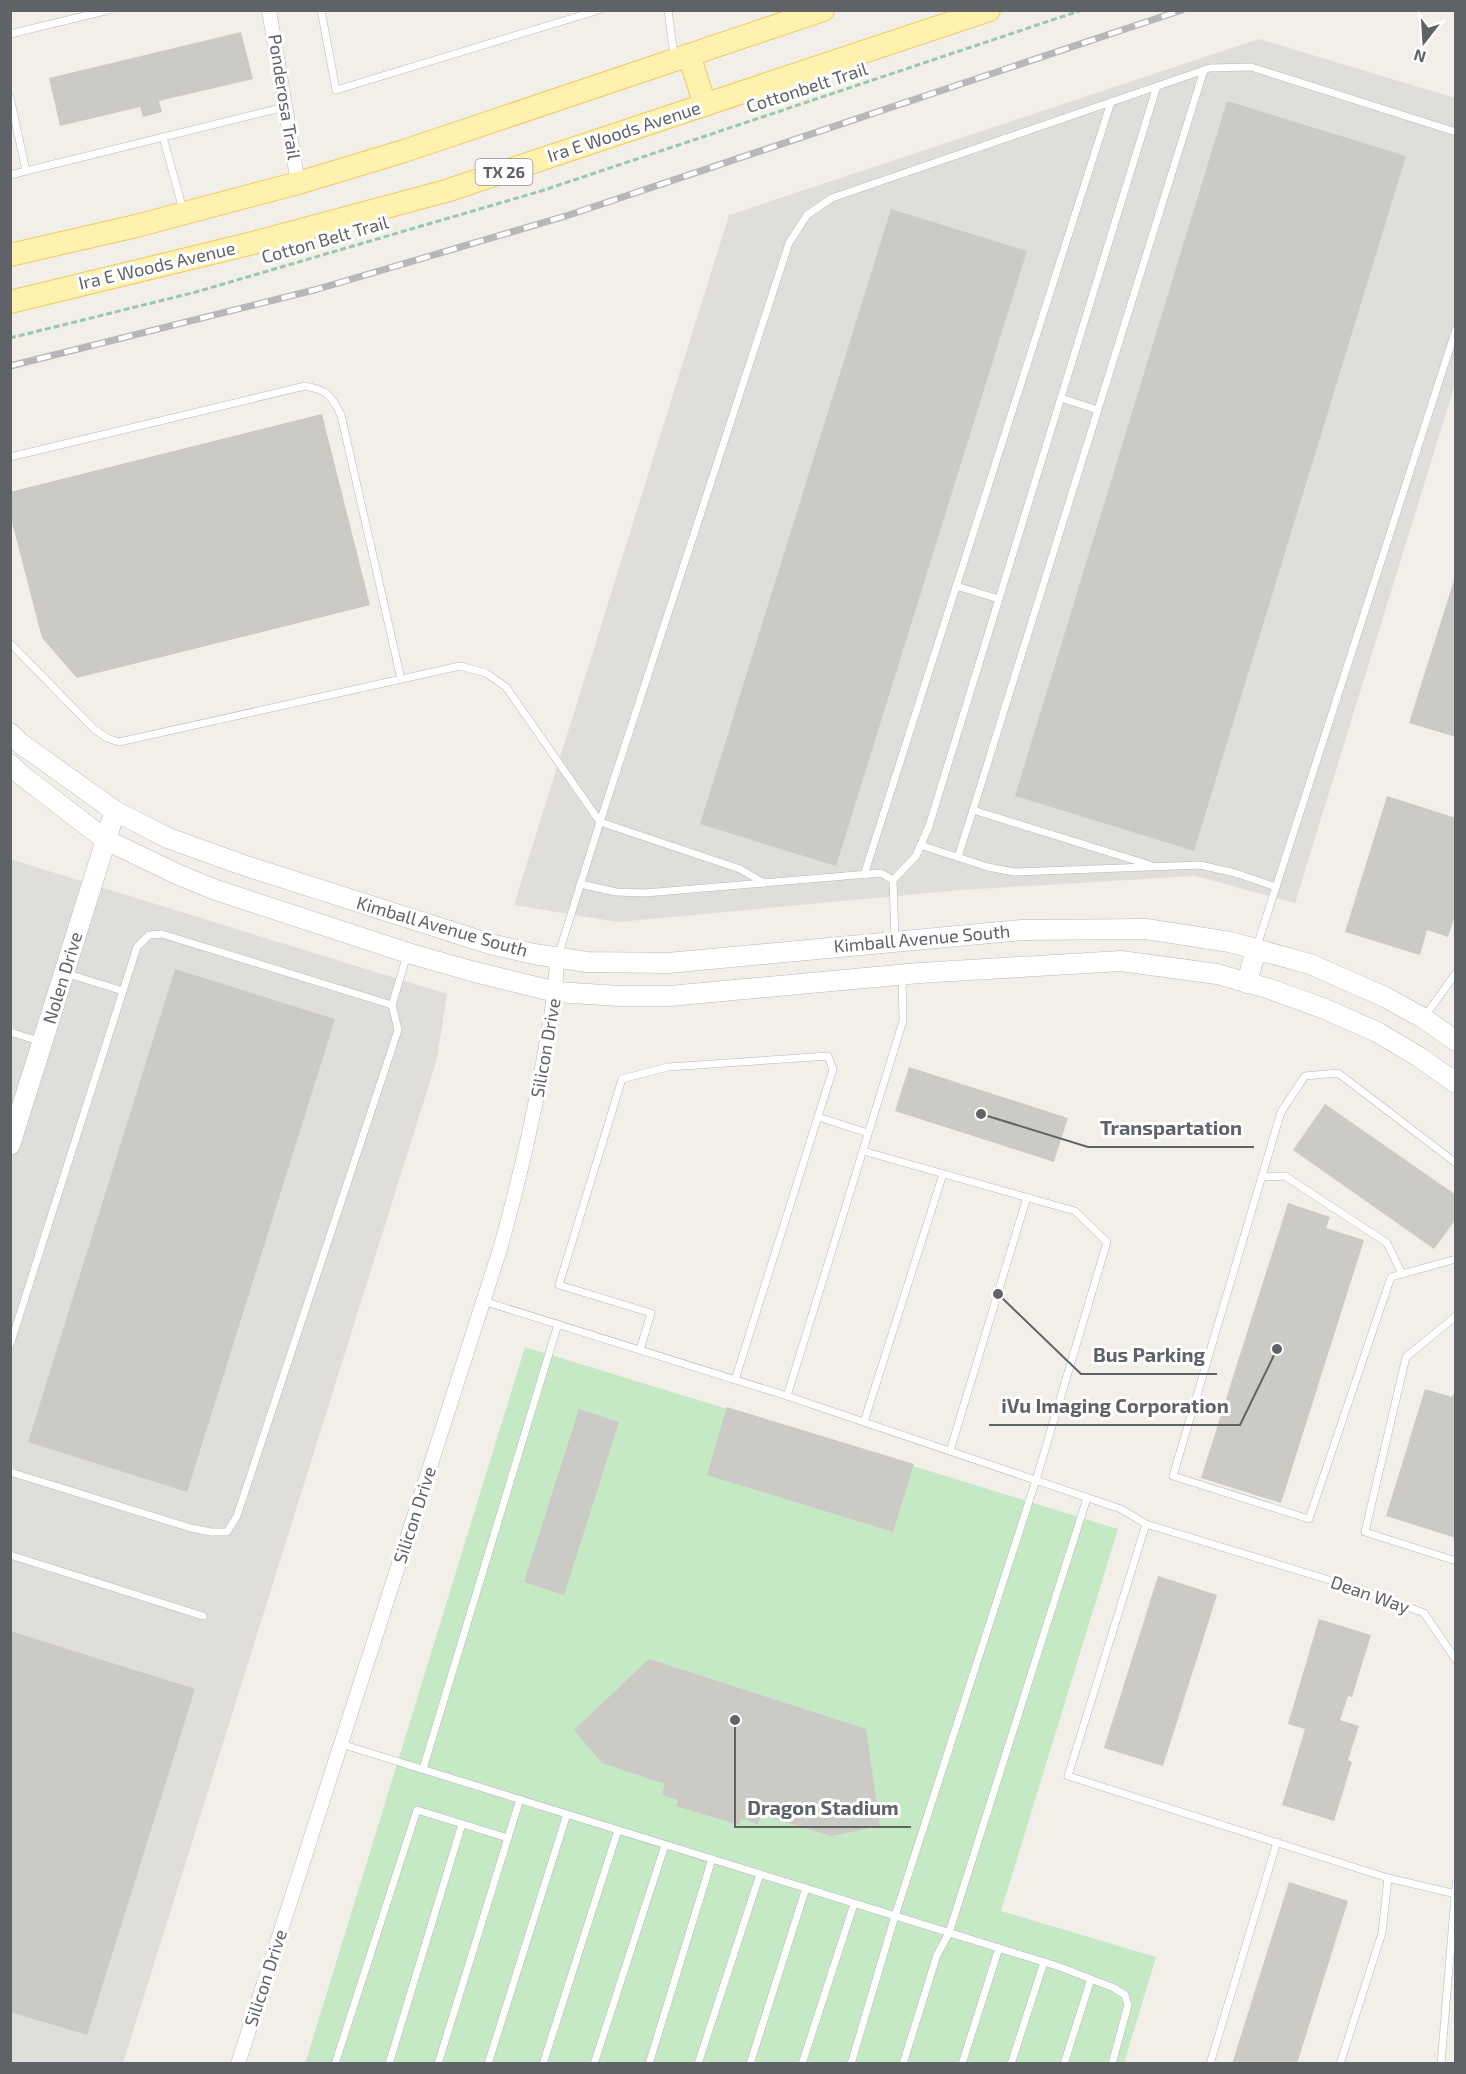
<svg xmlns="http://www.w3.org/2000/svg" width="1466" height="2074" font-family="'Exo 2',sans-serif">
<rect width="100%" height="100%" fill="#f1efe8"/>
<g fill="#e0deda">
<polygon points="1259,39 1455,98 1455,384 1295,903 1195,876 961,890 618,922 514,905 729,215"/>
<polygon points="10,859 447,994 437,1059 123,2063 11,2063"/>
</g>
<polygon fill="#c5e8c5" points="525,1347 1118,1529 1001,1911 1156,1957 1124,2063 305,2064"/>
<g fill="#cccac5">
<polygon points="241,32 253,79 159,101 162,112 143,117 140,107 60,126 49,78"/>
<polygon points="1227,101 1406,156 1194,851 1015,796"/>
<polygon points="891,209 1027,251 836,866 700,824"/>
<polygon points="322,414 370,605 77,678 42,638 10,515 10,492"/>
<polygon points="1455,577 1456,577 1456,737 1409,723"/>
<polygon points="1387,796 1456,818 1456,913 1448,937 1427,930 1420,955 1345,932"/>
<polygon points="175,969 335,1019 187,1492 28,1442"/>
<polygon points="909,1067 1068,1118 1054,1162 895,1111"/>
<polygon points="1325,1104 1456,1195 1456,1219 1434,1249 1293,1150"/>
<polygon points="1288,1203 1330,1217 1326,1228 1364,1240 1281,1503 1201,1478"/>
<polygon points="1456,1388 1456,1538 1386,1516 1425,1389 1452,1397"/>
<polygon points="727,1407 914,1464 893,1532 707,1475"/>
<polygon points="579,1409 619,1422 564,1595 524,1582"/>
<polygon points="1158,1576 1217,1595 1163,1766 1104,1748"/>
<polygon points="1319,1619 1371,1635 1352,1697 1348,1696 1340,1720 1359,1726 1348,1760 1352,1762 1334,1821 1282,1805 1305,1729 1288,1724"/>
<polygon points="10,1631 195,1689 87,2035 10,2012"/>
<polygon points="649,1659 866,1729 880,1826 831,1836 761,1815 758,1824 741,1819 739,1825 676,1806 678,1800 662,1795 665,1784 602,1763 574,1730"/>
<polygon points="1289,1882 1348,1901 1297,2064 1232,2064"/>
</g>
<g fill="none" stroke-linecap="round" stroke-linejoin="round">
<g stroke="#b5b8bc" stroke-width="8">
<g id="lane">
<polyline points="321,10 336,90 599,10"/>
<polyline points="668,10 674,55"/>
<polyline points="10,34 109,10"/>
<polyline points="10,97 26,171"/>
<polyline points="163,137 183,210"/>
<polyline points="10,175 285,107"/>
<polyline points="1061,398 1098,410"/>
<path d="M 10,457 L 305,386 C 327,390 331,395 341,415 L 401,679"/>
<polyline points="956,586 999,599"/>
<polyline points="10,643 94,729 107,738 119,742 460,666 486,673 506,687 600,822 558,956"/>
<polyline points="973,810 1204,70"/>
<polyline points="920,845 988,867 1014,872 1200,865 1235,873 1276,887"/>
<polyline points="958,857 973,810 1150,865"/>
<polyline points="864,875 1111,102"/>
<polyline points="893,880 916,856 929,826 1157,86"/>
<polyline points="764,883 740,869 600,822 789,243 807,215 832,198 1210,68 1251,67 1456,132"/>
<polyline points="580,884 616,892 645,893 881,873 893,880 895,940"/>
<polyline points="1257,946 1456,329"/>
<polyline points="65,973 123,991"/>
<polyline points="1425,1016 1456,973"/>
<polyline points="10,1032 39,1041"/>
<polyline points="818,1117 868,1133"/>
<polyline points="1456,1163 1338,1073 1305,1076 1281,1112 1173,1476 1309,1519 1391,1277 1456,1259"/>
<polyline points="1262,1177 1285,1176 1387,1243 1402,1274"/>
<polyline points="483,1301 787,1396 903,1021 902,977"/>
<polyline points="1456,1316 1406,1357 1365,1532 1456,1561"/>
<polyline points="10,1345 137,947 149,935 162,934 392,1005"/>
<polyline points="640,1350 651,1313 559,1285 622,1079 668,1067 828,1056 833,1069 735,1380"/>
<polyline points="787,1396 1121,1509 1146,1524"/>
<polyline points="864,1422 943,1174"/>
<polyline points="950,1451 1027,1197"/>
<polyline points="10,1472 191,1528 211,1532 227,1532 237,1516 398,1030 392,1005 407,955"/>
<polyline points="10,1555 203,1616"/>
<polyline points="341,1744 1060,1967 1114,1988 1125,1995 1128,2005 1112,2064"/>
<polyline points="423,1769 558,1324"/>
<polyline points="1388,1878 1068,1776 1146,1524 1362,1590 1424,1613 1456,1660"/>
<polyline points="335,2064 417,1810 508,1838"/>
<polyline points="389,2064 462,1824"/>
<polyline points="438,2064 520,1799"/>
<polyline points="488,2064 567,1814"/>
<polyline points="543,2064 618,1830"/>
<polyline points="594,2064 665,1845"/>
<polyline points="649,2064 712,1859"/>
<polyline points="698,2064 760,1874"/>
<polyline points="750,2064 806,1888"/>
<polyline points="802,2064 854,1904"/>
<polyline points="851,2064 895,1916 1036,1480 1107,1242 1075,1211 863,1151"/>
<polyline points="903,2064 937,1955 949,1933 1087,1498"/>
<polyline points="962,2064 999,1948"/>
<polyline points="1011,2064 1044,1962"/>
<polyline points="1064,2064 1091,1979"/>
<polyline points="1210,2064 1277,1842"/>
<polyline points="1340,2064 1382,1933 1388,1878 1456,1894"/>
<polyline points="1441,2064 1456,1884"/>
</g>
</g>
<g stroke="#b5b8bc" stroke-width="15">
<g id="street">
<polyline points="269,10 298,183"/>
<path d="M 238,2064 L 501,1246 C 518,1185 532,1125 543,1063 C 549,1028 556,994 557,958"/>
</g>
</g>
<g stroke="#b6babf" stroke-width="21">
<g id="secondary">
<polyline points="10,733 20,743 115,811 168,838 243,865 490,944 534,954 587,962 668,963 1022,930 1146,929 1230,942 1310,964 1385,997 1423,1018 1456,1041"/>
<polyline points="10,764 20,774 106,840 179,875 216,890 408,953 471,971 556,992 620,996 670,996 919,973 1121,961 1217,974 1270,989 1325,1009 1377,1032 1419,1057 1456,1083"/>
<polyline points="1247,983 1256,949"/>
<polyline points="10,1145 115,811"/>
</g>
</g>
<g stroke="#f2c960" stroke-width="24">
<g id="primary">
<polyline points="689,55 705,105"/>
<polyline points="10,255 136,226 298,183 404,151 823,10"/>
<polyline points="10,302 253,243 446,191 989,10"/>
</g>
</g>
<polyline stroke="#9cc7a9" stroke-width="3" stroke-dasharray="6 3" stroke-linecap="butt" points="10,338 196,292 541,191 1082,10"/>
<use href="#lane" stroke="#fff" stroke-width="7"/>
<use href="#street" stroke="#fff" stroke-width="14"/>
<use href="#secondary" stroke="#fff" stroke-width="20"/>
<use href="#primary" stroke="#fff2af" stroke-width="22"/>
<g stroke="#b6b7b8" stroke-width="7">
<polyline id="rail" points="10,366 318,289 569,215 1182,10"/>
</g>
<use href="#rail" stroke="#fff" stroke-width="4.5" stroke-dasharray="14" stroke-linecap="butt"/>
</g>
<g text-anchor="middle" stroke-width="6" stroke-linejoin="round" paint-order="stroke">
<rect fill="#fff" stroke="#8f9295" stroke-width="1.5" x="475.5" y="159" width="57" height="26" rx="4.5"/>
<g font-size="16" font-weight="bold" fill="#5f6368">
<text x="504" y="178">TX 26</text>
</g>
<g font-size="18" fill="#5f6368" stroke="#fff">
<text transform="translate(807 88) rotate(-18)" y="6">Cottonbelt Trail</text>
<text transform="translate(284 97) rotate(81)" y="6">Ponderosa Trail</text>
<text transform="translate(624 132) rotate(-18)" y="6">Ira E Woods Avenue</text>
<text transform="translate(325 240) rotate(-16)" y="6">Cotton Belt Trail</text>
<text transform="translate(157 266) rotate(-13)" y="6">Ira E Woods Avenue</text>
<text transform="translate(442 927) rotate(16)" y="6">Kimball Avenue South</text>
<text transform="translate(922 939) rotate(-5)" y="6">Kimball Avenue South</text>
<text transform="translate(63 978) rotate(-73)" y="6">Nolen Drive</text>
<text transform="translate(546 1048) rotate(-80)" y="6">Silicon Drive</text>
<text transform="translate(415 1515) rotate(-72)" y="6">Silicon Drive</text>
<text transform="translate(1370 1595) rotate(19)" y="6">Dean Way</text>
<text transform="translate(266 1978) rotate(-72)" y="6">Silicon Drive</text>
</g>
</g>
<path fill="none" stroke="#5f6368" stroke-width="2" d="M981 1114L1088 1147H1254M998 1294L1081 1374H1217M1277 1349L1240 1425H989M735 1720L735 1827H911"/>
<g fill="#5f6368" stroke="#fff" stroke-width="2">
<circle cx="981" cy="1114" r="6"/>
<circle cx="998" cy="1294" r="6"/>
<circle cx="1277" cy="1349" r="6"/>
<circle cx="735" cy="1720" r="6"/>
</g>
<g font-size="20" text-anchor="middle" font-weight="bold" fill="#5f6368" stroke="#fff" stroke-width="6" stroke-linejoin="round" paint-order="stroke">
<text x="1171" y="1135">Transpartation</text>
<text x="1149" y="1362">Bus Parking</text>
<text x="1115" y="1413">iVu Imaging Corporation</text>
<text x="823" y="1815">Dragon Stadium</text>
</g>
<rect width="1466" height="2074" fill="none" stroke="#5f6368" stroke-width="24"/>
<g transform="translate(1424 42) rotate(197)" stroke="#ffffff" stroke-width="4.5" paint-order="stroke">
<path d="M0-4.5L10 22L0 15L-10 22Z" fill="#5f6368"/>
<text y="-9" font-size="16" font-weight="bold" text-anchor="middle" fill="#5f6368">N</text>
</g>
</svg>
